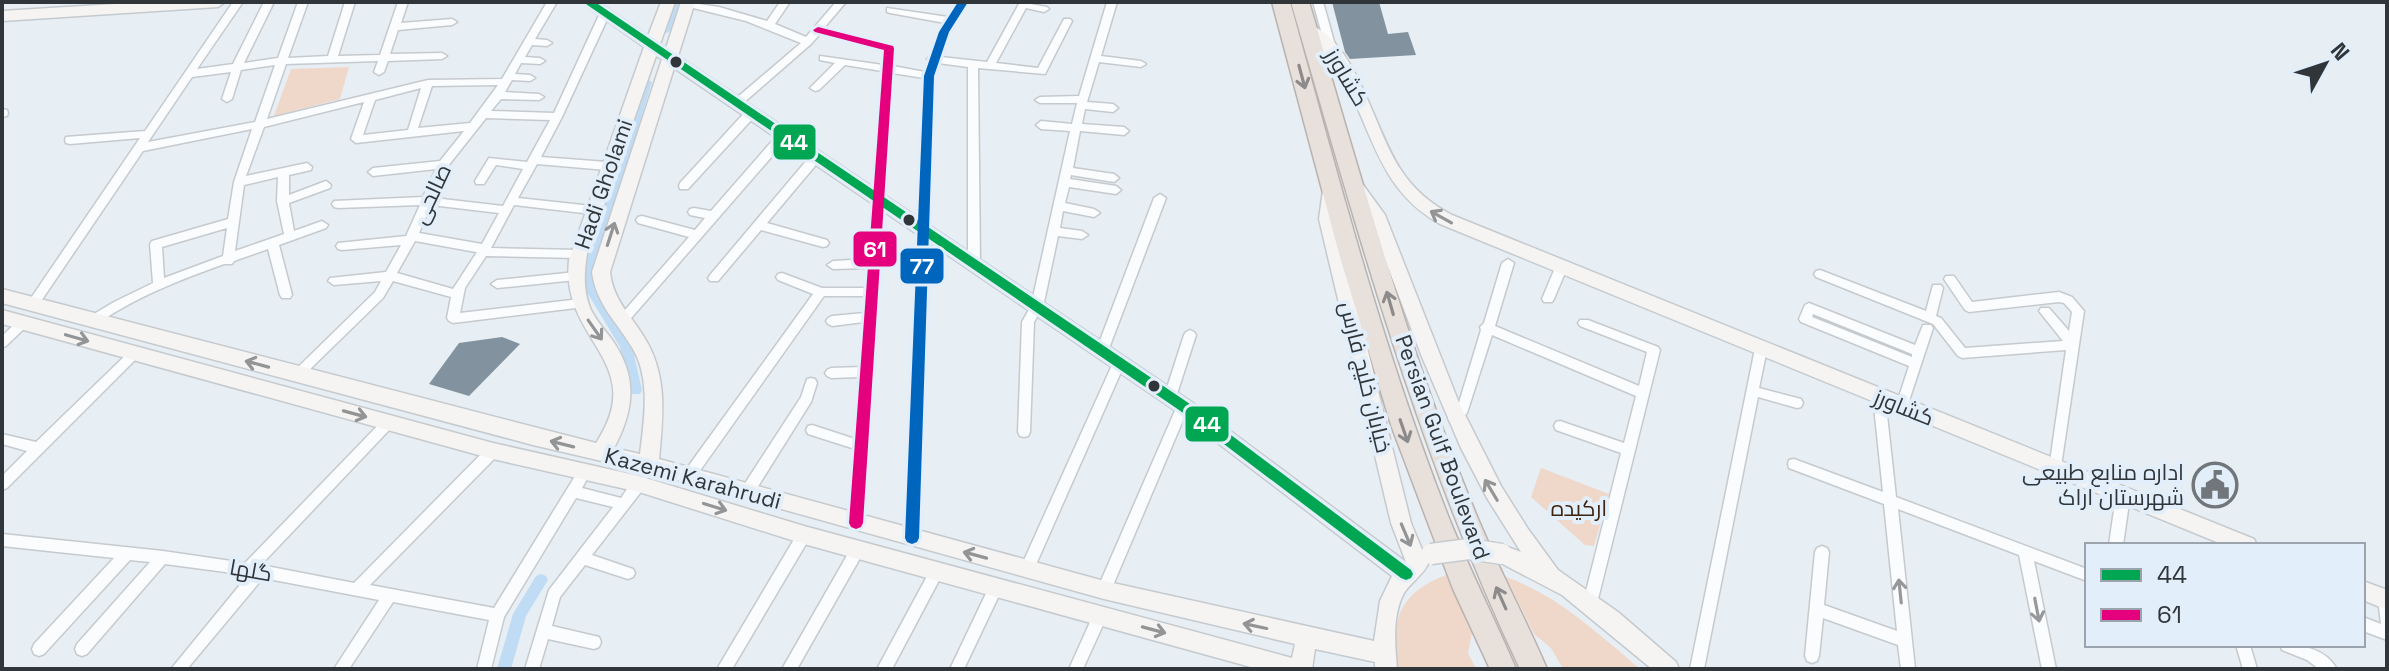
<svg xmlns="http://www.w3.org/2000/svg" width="2389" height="671" font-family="'Space Grotesk',Cairo,sans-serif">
<rect width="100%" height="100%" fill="#e7eef4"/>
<g fill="#efd7c9">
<polygon points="349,67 340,99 274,116 291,69"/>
<polygon points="1541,468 1609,494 1594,546 1585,545 1531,497"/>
<path d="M 1446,575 L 1472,633 L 1468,653 L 1476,669 L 1395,669 C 1394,621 1395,595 1446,575 Z"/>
<path d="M 1506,577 C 1556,594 1601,636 1640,669 L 1563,669 L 1551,648 L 1534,634 Z"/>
</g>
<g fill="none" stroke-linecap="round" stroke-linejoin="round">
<g fill="#c0dcf5" fill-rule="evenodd">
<polygon points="672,2 682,2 672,30 667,33 662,30"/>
<polygon points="647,79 652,82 600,253 597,289 632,346 642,390 640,394 632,394 630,390 620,347 585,289 588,253 642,82"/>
<polygon points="541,574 546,576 548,580 526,616 511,669 497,669 513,614 536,576"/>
</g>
</g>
<g fill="#82939f">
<polygon points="1332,2 1379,2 1388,34 1408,32 1416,55 1350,59 1345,52"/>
<polygon points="502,337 520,344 469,396 429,384 459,343"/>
</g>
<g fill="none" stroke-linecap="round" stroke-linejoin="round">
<g stroke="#c5cace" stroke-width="3">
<g id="street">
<path d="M 233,2 L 243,2 L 197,69 L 233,64 L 264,2 L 274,2 L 244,63 L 278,58 L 298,2 L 308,2 L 288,58 L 328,56 L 345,2 L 355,2 L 338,56 L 380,55 L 398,2 L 408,2 L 401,23 L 452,19 L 457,22 L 452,25 L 398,30 L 390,54 L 442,53 L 447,56 L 442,59 L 388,61 L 384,72 L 379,75 L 374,72 L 378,61 L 286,64 L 267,119 L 428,80 L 502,79 L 547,2 L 557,2 L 535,39 L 547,40 L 552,43 L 547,46 L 532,45 L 525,57 L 540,58 L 545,61 L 540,64 L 521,63 L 515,74 L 530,75 L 535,78 L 530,81 L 512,80 L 505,92 L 539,94 L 544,97 L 539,100 L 501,99 L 491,111 L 554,113 L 600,13 L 602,11 L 608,11 L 610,13 L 562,117 L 541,157 L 607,162 L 612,166 L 607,170 L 537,164 L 518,198 L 592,206 L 598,210 L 592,214 L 514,205 L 491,248 L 578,250 L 584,254 L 578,258 L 486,256 L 465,288 L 460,313 L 580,299 L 586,304 L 584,307 L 453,323 L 449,321 L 447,318 L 451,297 L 393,281 L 383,298 L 302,377 L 294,377 L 292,374 L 294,371 L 375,292 L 381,281 L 334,285 L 328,281 L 330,278 L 386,272 L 401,245 L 342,250 L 338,249 L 336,246 L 338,243 L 406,236 L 420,205 L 338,208 L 334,207 L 332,204 L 334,201 L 423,197 L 436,169 L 373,176 L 368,172 L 373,168 L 440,161 L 464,131 L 356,143 L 351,139 L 364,102 L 264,127 L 246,176 L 307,163 L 312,167 L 311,170 L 289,175 L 289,195 L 326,181 L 331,185 L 330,188 L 289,203 L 294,231 L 322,221 L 328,225 L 326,228 L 279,245 L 292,295 L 290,298 L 282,298 L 280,295 L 268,249 L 234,261 L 232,264 L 224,264 C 188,277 151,291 117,311 C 108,316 99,325 89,323 L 87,320 L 89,317 L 114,302 L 153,283 L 150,244 L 152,241 L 228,219 L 234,182 L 252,129 L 143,151 L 37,307 L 29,307 L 27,304 L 29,301 L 140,138 L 70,144 L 66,143 L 65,140 L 66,137 L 145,131 ZM 275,65 L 255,122 L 148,142 L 192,77 L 231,72 L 222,99 L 227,102 L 232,99 L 241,70 ZM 498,85 L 470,123 L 418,128 L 432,86 ZM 421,88 L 408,130 L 363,135 L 375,100 ZM 486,118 L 550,120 L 527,162 L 489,158 L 475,181 L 476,184 L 484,184 L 496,165 L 523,169 L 503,206 L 434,198 L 448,166 ZM 278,177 L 277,201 L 284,234 L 235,251 L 244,185 ZM 431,205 L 499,213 L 482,244 L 419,233 ZM 227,228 L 223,256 L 164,278 L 162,247 ZM 415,241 L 476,252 L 477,252 L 453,289 L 397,273 Z"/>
<path d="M 685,2 L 719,7 L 767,21 L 780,2 L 790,2 L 775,24 L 806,37 L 836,2 L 846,2 L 824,28 L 893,46 L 893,66 L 925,72 L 929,61 L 927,59 C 936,51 938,34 945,23 L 890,13 L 887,12 L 887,8 L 948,17 L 958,2 L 968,2 L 949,32 L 941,57 L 987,62 L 1020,2 L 1047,7 L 1049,9 L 1044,12 L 1026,8 L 996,63 L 1038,68 L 1064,19 L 1070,19 L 1072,21 L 1045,74 L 978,68 L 980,264 L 974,268 L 968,264 L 968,67 L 938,63 L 934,76 L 919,538 L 917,542 L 912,544 L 907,542 L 905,538 L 924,78 L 892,73 L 863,523 L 861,527 L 856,529 L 851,527 L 849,523 L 855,449 L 808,434 L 806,430 L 808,426 L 812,425 L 855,439 L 860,377 L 831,378 L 827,376 L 825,373 L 827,370 L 831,368 L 861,367 L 864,322 L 832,326 L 828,324 L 826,321 L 828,318 L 832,316 L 865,313 L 866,296 L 824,296 L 694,479 L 689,481 L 684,479 L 682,475 L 813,294 L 778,280 L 776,277 L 778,274 L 782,273 L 822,288 L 867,288 L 868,268 L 833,269 L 827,265 L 833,261 L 869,259 L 882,71 L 845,65 L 819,90 L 815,91 L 810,88 L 835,63 L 820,60 L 820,56 L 883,65 L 884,50 L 820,34 L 811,44 L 741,105 L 733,105 L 732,103 L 733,101 L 801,43 L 746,21 L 685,6 Z"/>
<polygon points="1107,2 1117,2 1101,56 1141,61 1146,64 1141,67 1099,62 1087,102 1113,104 1118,108 1113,112 1085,109 1082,124 1124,127 1129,131 1124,135 1080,131 1073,168 1114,174 1119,178 1114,182 1071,175 1070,179 1116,186 1121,190 1116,194 1069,187 1065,203 1094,209 1100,213 1094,217 1063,211 1060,228 1082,231 1088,235 1082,239 1058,236 1043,307 1034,322 1030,432 1028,436 1024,437 1020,436 1018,432 1022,322 1031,306 1070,131 1041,129 1036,125 1041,121 1072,124 1077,103 1040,103 1035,100 1040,97 1079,96"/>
<polygon points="1313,2 1323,2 1335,45 1334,47 1326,47 1325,45"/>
<polygon points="2,109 7,110 8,113 7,116 2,117"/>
<polygon points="751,109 755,110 756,113 755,116 688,189 680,189 679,186 680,183 747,110"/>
<polygon points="784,131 788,132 789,135 788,138 626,324 618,324 616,321 618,318 689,237 638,223 636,220 638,217 642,216 695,230 705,218 690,215 688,212 690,209 694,208 711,211 780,132"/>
<polygon points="816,153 821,157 820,160 767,223 827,240 829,243 827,246 823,247 761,230 718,281 710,281 708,278 710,275 812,154"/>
<polygon points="1160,194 1166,198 1108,351 1106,354 1098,354 1096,351 1154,198"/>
<path d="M 1508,259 L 1514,263 L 1495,326 L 1639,386 L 1647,352 L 1580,326 L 1578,323 L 1580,320 L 1588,320 L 1658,347 L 1660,350 L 1597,603 L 1595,608 L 1590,609 L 1585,608 L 1583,603 L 1621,453 L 1556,430 L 1554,426 L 1556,422 L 1560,421 L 1624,443 L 1636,396 L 1492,335 L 1467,413 C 1462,418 1458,425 1450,422 L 1448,418 L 1458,406 L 1481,330 L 1480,327 L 1484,323 L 1502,263 Z"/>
<polygon points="1561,264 1567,268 1554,299 1552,302 1544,302 1542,299 1555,268"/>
<polygon points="1820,270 1926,311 1933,285 1941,285 1943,288 1936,316 1941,318 1965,348 2063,341 2039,311 2041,308 2049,308 2069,331 2072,312 2064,303 2059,302 1969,312 1965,310 1946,282 1944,279 1946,276 1954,276 1972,302 2059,292 2072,297 2084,311 2060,473 2055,475 2050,473 2049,469 2066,350 1962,358 1958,356 1933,324 1816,277 1814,274 1816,271"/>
<polygon points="576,272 582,276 576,280 497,288 491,284 497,280"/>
<path d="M 1809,303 L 1915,345 L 1923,325 L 1931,325 L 1933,328 L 1906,410 L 1902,411 L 1898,410 L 1896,406 L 1909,366 L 1801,322 L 1799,319 L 1805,305 ZM 1813,314 L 1912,354 L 1912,357 L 1812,317 Z"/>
<polygon points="23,318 27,320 29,323 27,326 6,346 2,348 2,336 19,320"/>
<polygon points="1190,330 1194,332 1196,335 1176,397 1174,401 1166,401 1164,397 1184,335 1186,332"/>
<polygon points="1761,344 1765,346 1767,349 1759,388 1801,399 1803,403 1801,407 1797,408 1758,397 1704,669 1690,669 1755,349 1757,346"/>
<polygon points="134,349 138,351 140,354 138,357 7,488 2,490 2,476 27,451 2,444 2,434 36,442 130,351"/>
<polygon points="1119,358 1123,360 1125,363 1034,569 1032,573 1027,575 1022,573 1020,569 1113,363 1115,360"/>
<polygon points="811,378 815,379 817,383 811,402 752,496 747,498 742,496 740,492 742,488 801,397 807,379"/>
<polygon points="1879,392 1883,393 1885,397 1896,497 2087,569 2087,581 2034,561 2056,669 2042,669 2019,555 1898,509 1915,669 1901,669 1898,645 1823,618 1819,656 1817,661 1812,663 1807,661 1805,656 1815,552 1817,548 1822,546 1827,548 1829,552 1824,605 1897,631 1884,504 1789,468 1788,464 1789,460 1794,459 1883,492 1873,397 1875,393"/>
<polygon points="1183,401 1187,402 1189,406 1111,590 1109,594 1104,596 1099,594 1097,590 1177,406 1179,402"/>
<path d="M 388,418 L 392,419 L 394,423 L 392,427 L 261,565 L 354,583 L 488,447 L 493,446 L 498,447 L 499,451 L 498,455 L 370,585 L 494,608 L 580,468 L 585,466 L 590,468 L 591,472 L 582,488 L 621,498 C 627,490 633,476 644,480 L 646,484 L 644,488 L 592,555 L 633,569 L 635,573 L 633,577 L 628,579 L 585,565 L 560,597 L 552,626 L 599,637 L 601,642 L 599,647 L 594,649 L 548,639 L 539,669 L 525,669 L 549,590 L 613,507 L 576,498 L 504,617 L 491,669 L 477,669 L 489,620 L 393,602 L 349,669 L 334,669 L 379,600 L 263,578 L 187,669 L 171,669 L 248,575 L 165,564 L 87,654 L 82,656 L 77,654 L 75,649 L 77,644 L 150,562 L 130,560 L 44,654 L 39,656 L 34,654 L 32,649 L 34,644 L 114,558 L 2,546 L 2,534 L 163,551 L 245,563 L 384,419 Z"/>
<polygon points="2123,490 2128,492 2130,496 2123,545 2109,545 2116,496 2118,492"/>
<polygon points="804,529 809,531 811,535 809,539 732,669 717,669 799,531"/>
<polygon points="858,543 863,545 865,549 863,553 797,669 782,669 853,545"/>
<polygon points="937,565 942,567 944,571 892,669 877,669 932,567"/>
<polygon points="996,581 1001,583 1003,587 964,669 950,669 991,583"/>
<polygon points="2385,593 2387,593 2387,640 2363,631 2363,617 2381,624 2378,599 2380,595"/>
<polygon points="1100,610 1105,611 1107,616 1083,669 1069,669 1095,611"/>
<polygon points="2236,645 2250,645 2257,669 2243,669"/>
<path d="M 2280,645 C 2302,645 2325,648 2337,669 L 2319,669 L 2307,660 L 2282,650 Z"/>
</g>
</g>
<g stroke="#c5cace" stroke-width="3">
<g id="secondary">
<polygon points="148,2 225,2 218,7 2,21 2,11"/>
<path d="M 581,2 L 598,2 L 648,36 L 661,2 L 675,2 L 660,44 L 666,48 L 681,2 L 695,2 L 678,56 L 1190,401 L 1406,562 L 1391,523 L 1319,219 L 1323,190 L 1331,184 L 1337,186 L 1339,190 L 1335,219 L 1411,523 L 1428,564 C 1423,575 1411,582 1404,593 C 1392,615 1395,645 1397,669 L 1375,669 L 1375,662 L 1315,649 L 1312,669 L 1258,669 L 804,544 L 639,492 L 493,459 L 2,324 L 2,310 L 493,443 L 639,476 L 804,526 L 1292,658 L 1295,644 L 1104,599 L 649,472 L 533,445 L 2,303 L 2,289 L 596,443 C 650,361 560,342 569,260 L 644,47 ZM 656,56 L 662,59 L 592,272 C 596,304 617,322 633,349 C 651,380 644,420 640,454 L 614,448 C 634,410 638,378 613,341 C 606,331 597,322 591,310 C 583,292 584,273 587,254 ZM 674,68 L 1176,411 L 1392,576 L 1380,601 L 1374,641 L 1104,581 L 659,459 C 663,416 668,375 644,337 C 630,314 613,300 610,272 Z"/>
<path d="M 1308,24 C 1357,41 1374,131 1401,170 C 1414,190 1431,204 1452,215 L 2254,539 L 2257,545 L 2224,545 L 1440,224 C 1375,187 1374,128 1338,71 C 1328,54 1312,44 1301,29 Z"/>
<polygon points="1355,180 1361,182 1385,215 1459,403 1501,486 1528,529 1558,570 1618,612 1676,662 1679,669 1652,669 1562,595 1495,560 1492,554 1495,548 1502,545 1521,552 1487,498 1461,448 1422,357 1369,217 1347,186"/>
<polygon points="2363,581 2387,590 2387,610 2363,600"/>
</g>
</g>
<g stroke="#b9b3b0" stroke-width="3">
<g id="highway">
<path d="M 1272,2 L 1290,2 C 1337,172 1381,343 1445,508 C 1466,563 1493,615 1516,669 L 1490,669 L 1453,589 L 1391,425 L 1340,257 Z"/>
<path d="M 1291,2 L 1309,2 C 1360,172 1406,345 1474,509 C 1496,564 1524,615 1547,669 L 1520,669 C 1417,452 1358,232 1291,2 Z"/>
</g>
</g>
<use href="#street" fill="#fbfcfd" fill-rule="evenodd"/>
<use href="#secondary" fill="#f5f4f3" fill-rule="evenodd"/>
<use href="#highway" fill="#e8e0db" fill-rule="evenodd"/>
<g stroke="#c5cace" stroke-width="23" stroke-linecap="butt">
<polyline id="secondary-bridge" points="1431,554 1469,549 1502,554"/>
</g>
<use href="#secondary-bridge" stroke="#f5f4f3" stroke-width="20"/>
<g stroke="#e2eef9" stroke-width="6">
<polygon id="bus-1" points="583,2 595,2 1187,402 1411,570 1413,574 1411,578 1406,580 1401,578 1179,410"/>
</g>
<g stroke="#e2eef9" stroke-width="6">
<polygon id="bus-2" points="818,27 893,46 894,48 863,523 861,527 856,529 851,527 849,523 884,50 815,32 813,30"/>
</g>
<g stroke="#e2eef9" stroke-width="6">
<polygon id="bus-3" points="958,2 968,2 949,32 934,76 919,538 917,542 912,544 907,542 905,538 924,76 939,32"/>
</g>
<use href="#bus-1" fill="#00a651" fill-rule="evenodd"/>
<use href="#bus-2" fill="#e5007d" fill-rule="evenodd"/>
<use href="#bus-3" fill="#0065bd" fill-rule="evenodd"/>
</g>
<defs><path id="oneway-shaft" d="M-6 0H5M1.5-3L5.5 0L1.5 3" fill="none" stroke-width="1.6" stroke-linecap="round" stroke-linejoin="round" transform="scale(2)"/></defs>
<g stroke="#8c8a8a">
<use href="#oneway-shaft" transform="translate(1302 77) rotate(75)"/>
<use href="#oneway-shaft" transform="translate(1390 303) rotate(-106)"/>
<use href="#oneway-shaft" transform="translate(1404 431) rotate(71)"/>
<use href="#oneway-shaft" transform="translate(1501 598) rotate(-114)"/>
</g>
<g stroke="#929496">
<use href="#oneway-shaft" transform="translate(1441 217) rotate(-151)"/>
<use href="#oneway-shaft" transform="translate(611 234) rotate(-72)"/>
<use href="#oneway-shaft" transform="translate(595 330) rotate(55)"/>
<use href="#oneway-shaft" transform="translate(77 338) rotate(16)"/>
<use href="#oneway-shaft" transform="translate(257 364) rotate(-165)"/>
<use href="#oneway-shaft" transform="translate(355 414) rotate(15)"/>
<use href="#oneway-shaft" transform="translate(562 444) rotate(-166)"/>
<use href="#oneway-shaft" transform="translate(1491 490) rotate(-121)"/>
<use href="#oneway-shaft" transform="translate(715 507) rotate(17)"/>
<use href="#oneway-shaft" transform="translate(1406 535) rotate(67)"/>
<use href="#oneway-shaft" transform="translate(975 555) rotate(-165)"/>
<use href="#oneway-shaft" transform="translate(1255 626) rotate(-168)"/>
<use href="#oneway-shaft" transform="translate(1154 630) rotate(15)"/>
</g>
<g stroke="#96989b">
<use href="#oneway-shaft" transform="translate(1900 591) rotate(-96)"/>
<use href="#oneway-shaft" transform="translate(2037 610) rotate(79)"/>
</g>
<defs>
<g id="civic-ring" transform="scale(2.3)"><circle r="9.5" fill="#e2eef9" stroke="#70767a" stroke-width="1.5"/><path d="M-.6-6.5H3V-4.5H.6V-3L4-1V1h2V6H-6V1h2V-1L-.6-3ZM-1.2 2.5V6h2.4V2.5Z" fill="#70767a"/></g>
</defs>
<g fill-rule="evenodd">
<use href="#civic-ring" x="2215" y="485"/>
</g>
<g fill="#303539" stroke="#e2eef9" stroke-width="3">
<circle cx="676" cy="62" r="7"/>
<circle cx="909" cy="220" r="7"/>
<circle cx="1154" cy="386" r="7"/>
</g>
<g text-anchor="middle" stroke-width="8" stroke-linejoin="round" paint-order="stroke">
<g font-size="22" fill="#303539" stroke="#e2eef9">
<text transform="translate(1347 77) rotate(59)" y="8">کشاورز</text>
<text transform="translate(603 184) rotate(-71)" y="8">Hadi Gholami</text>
<text transform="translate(431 194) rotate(-65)" y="8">صالحی</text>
<text transform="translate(1366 377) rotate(76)" y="8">خیابان خلیج فارس</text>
<text transform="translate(1904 407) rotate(22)" y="8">کشاورز</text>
<text transform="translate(1443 447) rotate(70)" y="8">Persian Gulf Boulevard</text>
<text transform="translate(693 478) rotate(15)" y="8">Kazemi Karahrudi</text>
<text transform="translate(251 570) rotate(10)" y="8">گلها</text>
</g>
<g font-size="22" fill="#303539" stroke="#e2eef9" text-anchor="end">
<text x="2184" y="480">اداره منابع طبیعی<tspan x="2184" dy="25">شهرستان اراک</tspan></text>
</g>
<g font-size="22" fill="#3f2411" stroke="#e2eef9">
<text x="1579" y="516">ارکیده</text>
</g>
</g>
<g stroke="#e2eef9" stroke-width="3">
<rect x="772" y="123" width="45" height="38" rx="8" fill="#00a651"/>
<rect x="852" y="230" width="46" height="38" rx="8" fill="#e5007d"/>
<rect x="899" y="247" width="46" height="38" rx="8" fill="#0065bd"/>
<rect x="1184" y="405" width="46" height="38" rx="8" fill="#00a651"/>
</g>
<g font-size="22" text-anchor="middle" font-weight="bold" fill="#fff">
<text x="794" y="150">44</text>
<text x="875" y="257">61</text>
<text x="922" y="274">77</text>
<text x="1207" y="432">44</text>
</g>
<rect width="2389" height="671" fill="none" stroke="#303539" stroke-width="8"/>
<rect x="2085" y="543" width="280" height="104" fill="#e2eef9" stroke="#9ba4ac" stroke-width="2"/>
<rect x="2101" y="569" width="40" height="12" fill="#00a651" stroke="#9ba4ac" stroke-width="2"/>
<text x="2157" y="583" font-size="24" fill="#303539">44</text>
<rect x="2101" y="609" width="40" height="12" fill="#e5007d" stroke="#9ba4ac" stroke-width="2"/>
<text x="2157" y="623" font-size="24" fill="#303539">61</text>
<g transform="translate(2325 64) rotate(50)" stroke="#e2eef9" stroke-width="6" paint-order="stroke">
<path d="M0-6L14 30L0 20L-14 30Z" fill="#303539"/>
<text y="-12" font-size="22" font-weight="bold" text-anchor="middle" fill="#303539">N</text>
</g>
</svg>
